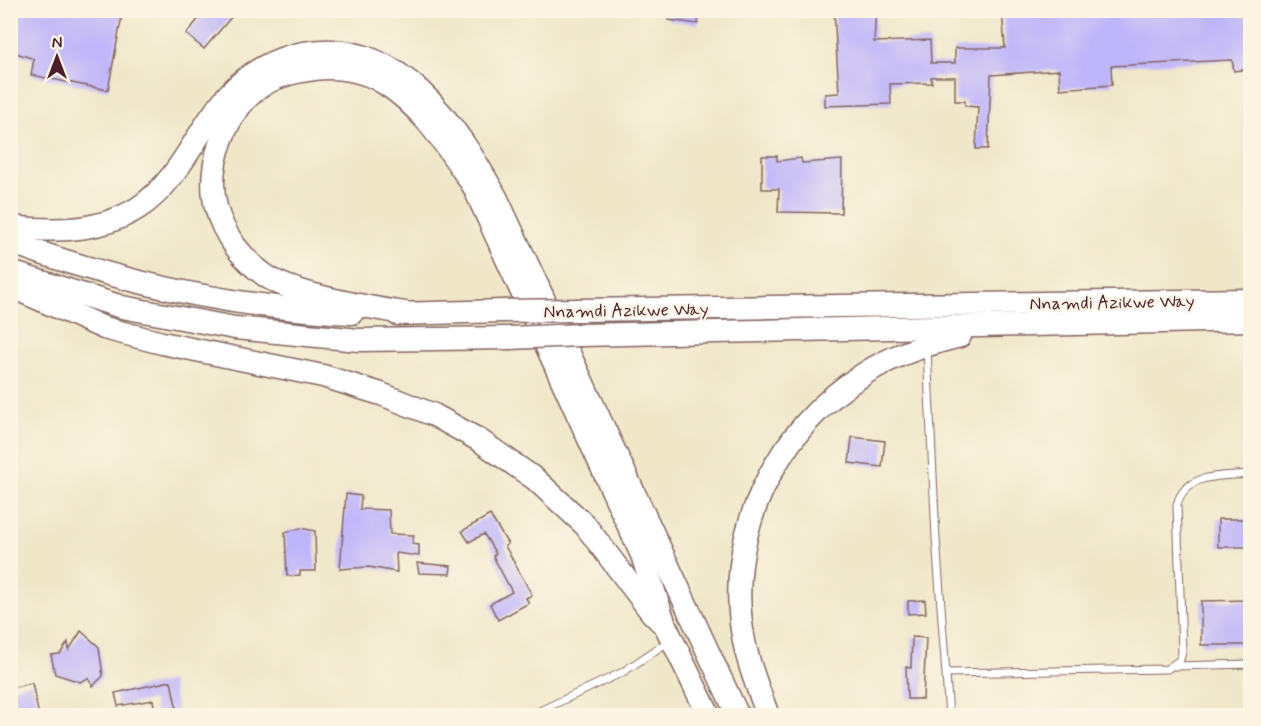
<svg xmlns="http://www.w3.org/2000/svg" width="1261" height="726" font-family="Mynerve,sans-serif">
<rect width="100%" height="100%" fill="#fcf5e5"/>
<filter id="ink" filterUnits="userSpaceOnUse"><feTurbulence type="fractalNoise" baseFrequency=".0167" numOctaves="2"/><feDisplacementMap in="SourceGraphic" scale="12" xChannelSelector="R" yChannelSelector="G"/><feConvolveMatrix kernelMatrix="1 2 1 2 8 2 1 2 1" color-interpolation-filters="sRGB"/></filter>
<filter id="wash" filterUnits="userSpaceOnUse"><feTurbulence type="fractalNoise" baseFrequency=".008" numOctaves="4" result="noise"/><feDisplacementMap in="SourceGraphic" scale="24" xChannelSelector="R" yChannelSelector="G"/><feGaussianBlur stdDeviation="1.35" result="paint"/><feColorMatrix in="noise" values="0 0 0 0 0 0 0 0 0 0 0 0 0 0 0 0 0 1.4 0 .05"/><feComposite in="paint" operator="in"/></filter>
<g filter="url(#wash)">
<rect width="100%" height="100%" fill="#f0e7c9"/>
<g id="blocks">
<g fill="#beb4fa">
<polygon points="10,10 123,10 108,90 31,75 34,59 10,51"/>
<polygon points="206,10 228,10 233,15 204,49 186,34"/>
<polygon points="669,10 699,10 698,24 668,20"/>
<polygon points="834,10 876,10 874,42 930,40 931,63 955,63 955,48 1005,48 1002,10 1251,10 1251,59 1248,59 1249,69 1234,71 1232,60 1111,66 1112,85 1060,89 1059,70 991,75 988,149 976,149 978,107 965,106 965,101 955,101 955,77 931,77 932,83 890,84 891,104 825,106 825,94 839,93"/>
<polygon points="762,156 777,156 777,161 801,158 802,163 842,160 841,213 778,212 779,189 762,189"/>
<polygon points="852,437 885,441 882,467 849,463"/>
<polygon points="346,494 361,496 360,509 389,510 390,534 414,535 412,544 419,545 419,556 396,553 397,572 369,567 340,569"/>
<polygon points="490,515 508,544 505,546 532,595 526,598 529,603 498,620 490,604 512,592 493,556 496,554 484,534 469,542 462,531"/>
<rect x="1218" y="519" width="33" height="28"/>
<polygon points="301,528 315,531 316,571 300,571 300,575 287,576 285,532"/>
<polygon points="417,563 451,566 450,574 419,573"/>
<polygon points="925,600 926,613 908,614 908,601"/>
<polygon points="1251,600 1251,645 1201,645 1201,601"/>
<polygon points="81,631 99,647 103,676 93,686 88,678 80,682 55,674 51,655 60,654 68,642 69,650"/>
<polygon points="912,637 926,638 923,699 907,699 906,667 911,668"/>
<polygon points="171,681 178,716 156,716 153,700 118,706 115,693"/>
<polygon points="32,683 39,716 15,716 10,688"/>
</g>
</g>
</g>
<g filter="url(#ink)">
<use href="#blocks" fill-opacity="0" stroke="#846562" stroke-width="1.5"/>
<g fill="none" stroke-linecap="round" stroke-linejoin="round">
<g stroke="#846562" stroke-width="9">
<g id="service">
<polyline points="927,350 936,538 949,716"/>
<polyline points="1175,666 1250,664"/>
<path d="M 947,673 L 1167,669 L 1180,660 L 1182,652 L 1177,505 C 1185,472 1222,477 1250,474"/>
<polyline points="529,716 623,672 669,641"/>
</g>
</g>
<g stroke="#846562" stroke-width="25">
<g id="trunk">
<path d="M 10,227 C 54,232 100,232 138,208 C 180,181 197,129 229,94 C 248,73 275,58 303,53 C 398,35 456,125 496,197 L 738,716"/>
<path d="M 10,242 C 121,283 233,308 352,313"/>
<polyline points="10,272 122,307 235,328 359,340 509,338"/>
<polyline points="10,286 104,328 162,343 323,376 381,394 434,415 479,440 535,479 585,525 652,613 661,622"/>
<polyline points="578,310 1250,300"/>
<polyline points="397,314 503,311"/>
<path d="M 411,314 C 377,309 293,295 266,276 C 243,260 223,235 216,207 C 205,165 227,106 266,83 C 280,75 298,71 314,69 C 337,66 364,70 384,83 C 423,107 448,149 473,185 L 642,555 L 665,625 L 709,716"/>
<polyline points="581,335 1250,320"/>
<path d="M 768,716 C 760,693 750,670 745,646 C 721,539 774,429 867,372 C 896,354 927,344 960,336"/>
</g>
</g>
<use href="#service" stroke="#fff" stroke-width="7"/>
<use href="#trunk" stroke="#fff" stroke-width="22"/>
<g stroke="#846562" stroke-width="25" stroke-linecap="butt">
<g id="trunk-bridge">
<polyline points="503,311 578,310"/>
<polyline points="509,338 581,335"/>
</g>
</g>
<use href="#trunk-bridge" stroke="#fff" stroke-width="22"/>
</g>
</g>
<g text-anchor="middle" stroke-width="4.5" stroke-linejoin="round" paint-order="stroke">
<g font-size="18" fill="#4a1f2b" stroke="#fcf5e5">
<text transform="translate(1112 302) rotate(-1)" y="6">Nnamdi Azikwe Way</text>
<text transform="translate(626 310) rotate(-1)" y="6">Nnamdi Azikwe Way</text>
</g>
</g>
<rect width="1261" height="726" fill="none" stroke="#fcf5e5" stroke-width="36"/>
<g transform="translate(57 57)" stroke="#fcf5e5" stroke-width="4.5" paint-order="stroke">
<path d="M0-4.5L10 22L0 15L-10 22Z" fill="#4a1f2b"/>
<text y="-9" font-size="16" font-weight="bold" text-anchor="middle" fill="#4a1f2b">N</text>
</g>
</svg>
